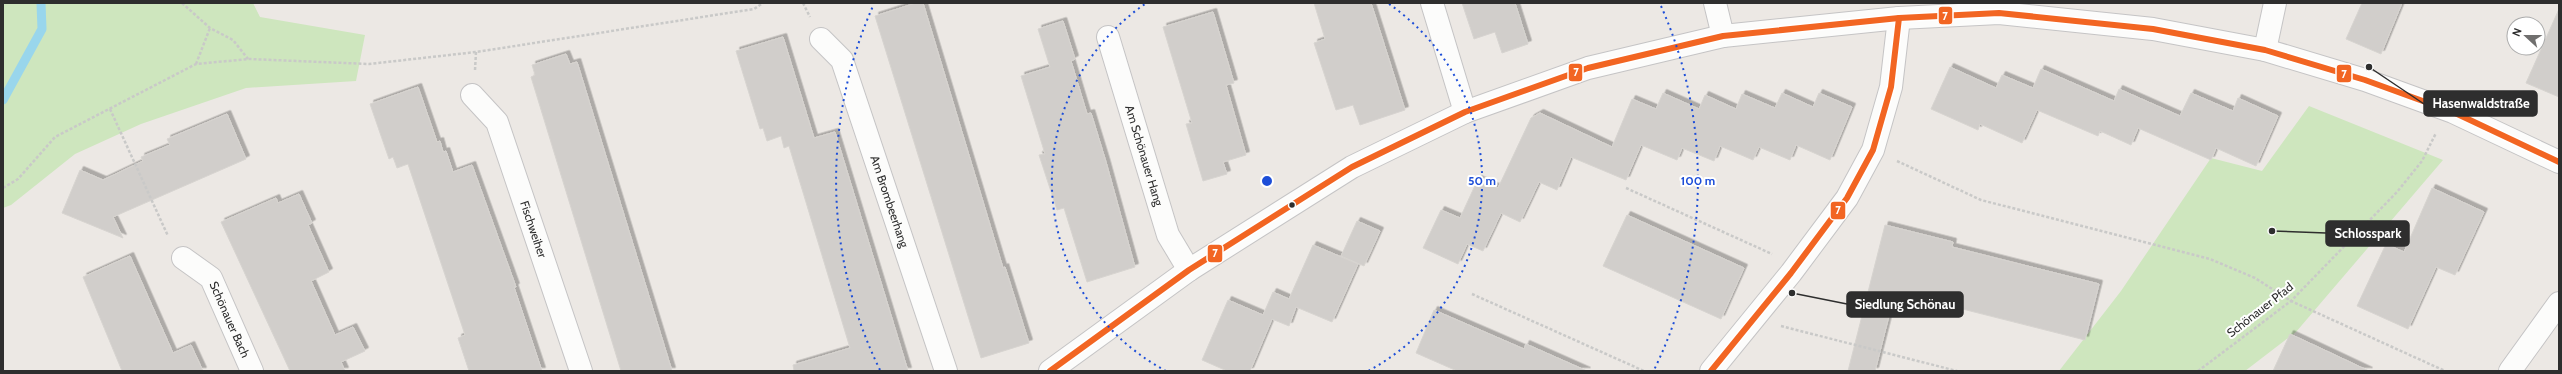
<svg xmlns="http://www.w3.org/2000/svg" width="2562" height="374" font-family="Cabin,sans-serif">
<defs>
<filter id="shadow"><feDropShadow dx="3.5" dy="-3.5" stdDeviation="0" flood-color="#0004"/></filter>
</defs>
<rect width="100%" height="100%" fill="#ece8e4"/>
<g fill="#cee6be">
<polygon points="3,3 253,3 260,17 365,35 356,81 246,88 141,124 75,154 11,205 3,208"/>
<polygon points="2309,106 2443,160 2296,332 2245,371 2059,371 2121,291 2211,158 2262,171"/>
</g>
<g fill="none" stroke-linecap="round" stroke-linejoin="round">
<polyline stroke="#99d6ec" stroke-width="9" points="3,100 42,29 41,3"/>
</g>
<g fill="#d1cecb" stroke="#d7d4d0" filter="url(#shadow)">
<polygon points="916,3 923,3 1003,268 1005,267 1029,343 981,358 875,16"/>
<polygon points="1314,3 1371,3 1405,110 1360,125 1353,105 1336,110 1314,43 1325,39"/>
<polygon points="1462,3 1515,3 1528,44 1502,53 1495,32 1474,39"/>
<polygon points="2362,3 2402,3 2381,54 2346,39"/>
<polygon points="2559,9 2559,97 2526,83"/>
<polygon points="1213,12 1234,83 1226,85 1246,155 1223,162 1227,174 1203,181 1186,124 1192,123 1163,27"/>
<polygon points="1063,21 1075,59 1071,61 1087,114 1091,113 1106,162 1135,267 1087,282 1064,208 1057,210 1039,155 1045,154 1021,76 1050,67 1038,29"/>
<polygon points="783,37 814,138 835,132 908,371 794,371 793,365 850,348 789,146 784,148 781,136 767,141 763,128 760,129 736,51"/>
<polygon points="566,54 570,64 577,62 672,371 621,371 531,77 535,75 532,65"/>
<polygon points="1950,67 1996,88 2002,75 2033,88 2041,69 2114,101 2119,89 2180,116 2191,93 2233,111 2238,98 2278,116 2256,166 2216,148 2211,160 2138,128 2131,145 2100,131 2098,136 2037,110 2022,143 1980,124 1978,130 1931,109"/>
<polygon points="418,87 437,142 440,141 443,152 446,151 453,172 472,165 516,287 514,287 542,371 469,371 458,338 465,335 408,164 397,168 393,157 389,159 370,104"/>
<polygon points="1663,93 1699,109 1705,95 1736,109 1742,94 1775,108 1782,93 1813,107 1819,93 1852,107 1830,160 1796,145 1790,160 1759,147 1753,160 1720,146 1714,161 1682,148 1677,160 1641,145 1626,180 1571,157 1557,190 1539,182 1520,222 1501,213 1483,251 1467,244 1458,264 1423,248 1441,210 1460,218 1478,179 1498,188 1531,118 1540,113 1612,147 1632,99 1656,109"/>
<polygon points="227,114 246,159 113,217 123,238 62,213 80,170 103,180 143,161 141,157 170,145 167,139"/>
<polygon points="2432,188 2484,212 2455,275 2436,267 2408,329 2357,306 2386,244 2404,252"/>
<polygon points="299,194 312,223 308,225 329,272 311,281 335,335 353,327 365,351 341,362 345,371 290,371 221,222 276,198 278,203"/>
<polygon points="1627,215 1744,268 1721,319 1603,266"/>
<polygon points="1357,221 1380,231 1364,266 1341,256"/>
<polygon points="1885,225 1953,242 1952,247 2099,284 2085,340 1895,292 1875,371 1848,371"/>
<polygon points="1313,245 1358,264 1332,322 1296,307 1289,326 1272,319 1250,371 1227,371 1202,360 1228,300 1263,315 1273,292 1289,299"/>
<polygon points="130,256 173,353 191,345 203,371 122,371 83,277"/>
<polygon points="1434,310 1524,349 1526,344 1587,371 1457,371 1416,353"/>
<polygon points="2290,334 2318,347 2369,371 2273,371"/>
</g>
<g fill="none" stroke-linecap="round" stroke-linejoin="round">
<g stroke="#c5c4c5" stroke-width="24">
<g id="minor">
<polyline points="1432,3 1465,112"/>
<polyline points="1715,3 1723,36"/>
<path id="s1" d="M 1108,37 L 1168,235 L 1189,270"/>
<path id="s2" d="M 821,39 L 842,60 L 946,371"/>
<polyline points="2265,50 2275,3"/>
<path id="s3" d="M 472,95 L 497,122 L 581,371"/>
<path id="s4" d="M 183,258 L 211,278 L 252,371"/>
<polyline points="1050,371 1189,270 1352,167 1465,112 1588,68 1723,36 1899,18 1999,13 2153,29 2265,50 2365,80 2453,112 2559,162"/>
<polyline points="1711,371 1791,273 1847,198 1873,150 1891,87 1899,18"/>
<polyline points="2510,371 2559,303"/>
</g>
</g>
<g stroke="#c9c9c8" stroke-width="2.5" stroke-dasharray="3 2" stroke-linecap="butt">
<polyline points="182,3 210,28 233,40 248,59"/>
<polyline points="803,3 810,17"/>
<polyline points="196,64 210,28"/>
<polyline points="475,70 476,52"/>
<polyline points="110,109 168,236"/>
<polyline points="1897,161 1981,200 2210,259 2255,278 2291,301 2445,371"/>
<polyline points="3,188 18,179 55,137 196,64 249,59 369,64 476,52 754,9 763,3"/>
<polyline points="1626,188 1772,254"/>
<polyline points="1472,294 1644,371"/>
<polyline points="1781,326 1957,371"/>
<polyline points="2198,371 2291,301 2397,192 2422,161 2436,133"/>
</g>
<use href="#minor" stroke="#fcfcfb" stroke-width="22"/>
<g stroke="#fff" stroke-width="9">
<g id="bus-1">
<polyline points="1050,371 1189,270 1352,167 1465,112 1588,68 1723,36 1899,18 1999,13 2153,29 2265,50 2365,80 2453,112 2559,162"/>
<polyline points="1711,371 1791,273 1847,198 1873,150 1891,87 1899,18"/>
</g>
</g>
<use href="#bus-1" stroke="#f26522" stroke-width="6"/>
</g>
<g fill="none" stroke="#1d4ed8" stroke-width="2" stroke-dasharray="2 4">
<path d="M1166 371A215 215 0 0 1 1145 4M1389 4A215 215 0 0 1 1368 371"/>
<path d="M880 370A431 431 0 0 1 873 6M1661 6A431 431 0 0 1 1654 370"/>
</g>
<circle fill="#2e2e2e" stroke="#fff" stroke-width="1.5" cx="1292" cy="205" r="3.5"/>
<g text-anchor="middle" stroke-width="4" stroke-linejoin="round" paint-order="stroke">
<g font-size="12" fill="#2e2e2e" stroke="#fff">
<text dy="4" stroke="none"><textPath href="#s1" startOffset="124">Am Schönauer Hang</textPath></text>
<text dy="4" stroke="none"><textPath href="#s2" startOffset="179">Am Brombeerhang</textPath></text>
<text dy="4" stroke="none"><textPath href="#s3" startOffset="150">Fischweiher</textPath></text>
<text transform="translate(2260 310) rotate(-38)" y="4">Schönauer Pfad</text>
<text dy="4" stroke="none"><textPath href="#s4" startOffset="80">Schönauer Bach</textPath></text>
</g>
</g>
<circle cx="1267" cy="181" r="6" fill="#1d4ed8" stroke="#fff" stroke-width="2"/>
<g font-size="12" text-anchor="middle" font-weight="bold" fill="#1d4ed8" stroke="#fff" stroke-width="4" stroke-linejoin="round" paint-order="stroke">
<text x="1482" y="185">50 m</text>
<text x="1698" y="185">100 m</text>
</g>
<path fill="none" stroke="#2e2e2e" stroke-width="1.5" d="M2369 67L2424 104M2272 231L2326 233M1792 293L1847 304"/>
<g fill="#2e2e2e" stroke="#fff" stroke-width="1.5">
<circle cx="2369" cy="67" r="4"/>
<circle cx="2272" cy="231" r="4"/>
<circle cx="1792" cy="293" r="4"/>
</g>
<g fill="#2e2e2e" stroke="#2e2e2e" stroke-width="1.5">
<rect x="2424" y="91" width="113" height="25" rx="4"/>
<rect x="2326" y="221" width="83" height="25" rx="4"/>
<rect x="1847" y="292" width="116" height="25" rx="4"/>
</g>
<g font-size="13" text-anchor="middle" font-weight="bold" fill="#fff">
<text x="2481" y="108">Hasenwaldstraße</text>
<text x="2368" y="238">Schlosspark</text>
<text x="1905" y="309">Siedlung Schönau</text>
</g>
<g stroke="#fff" stroke-width="1.5">
<rect x="1938" y="6" width="15" height="19" rx="4" fill="#f26522"/>
<rect x="1568" y="63" width="15" height="19" rx="4" fill="#f26522"/>
<rect x="2336" y="64" width="16" height="19" rx="4" fill="#f26522"/>
<rect x="1830" y="201" width="16" height="19" rx="4" fill="#f26522"/>
<rect x="1207" y="244" width="16" height="19" rx="4" fill="#f26522"/>
</g>
<g font-size="11" text-anchor="middle" font-weight="bold" fill="#fff">
<text x="1945" y="20">7</text>
<text x="1576" y="76">7</text>
<text x="2344" y="78">7</text>
<text x="1838" y="214">7</text>
<text x="1215" y="257">7</text>
</g>
<rect width="2562" height="374" fill="none" stroke="#2e2e2e" stroke-width="8"/>
<g transform="translate(2526 36) rotate(292)"><circle r="19" fill="#ffffff" stroke="#ababab"/>
<path d="M0-3L7 15L0 10L-7 15Z" fill="#706f6e"/>
<text y="-6" font-size="11" font-weight="bold" text-anchor="middle" fill="#2e2e2e">N</text>
</g>
</svg>
